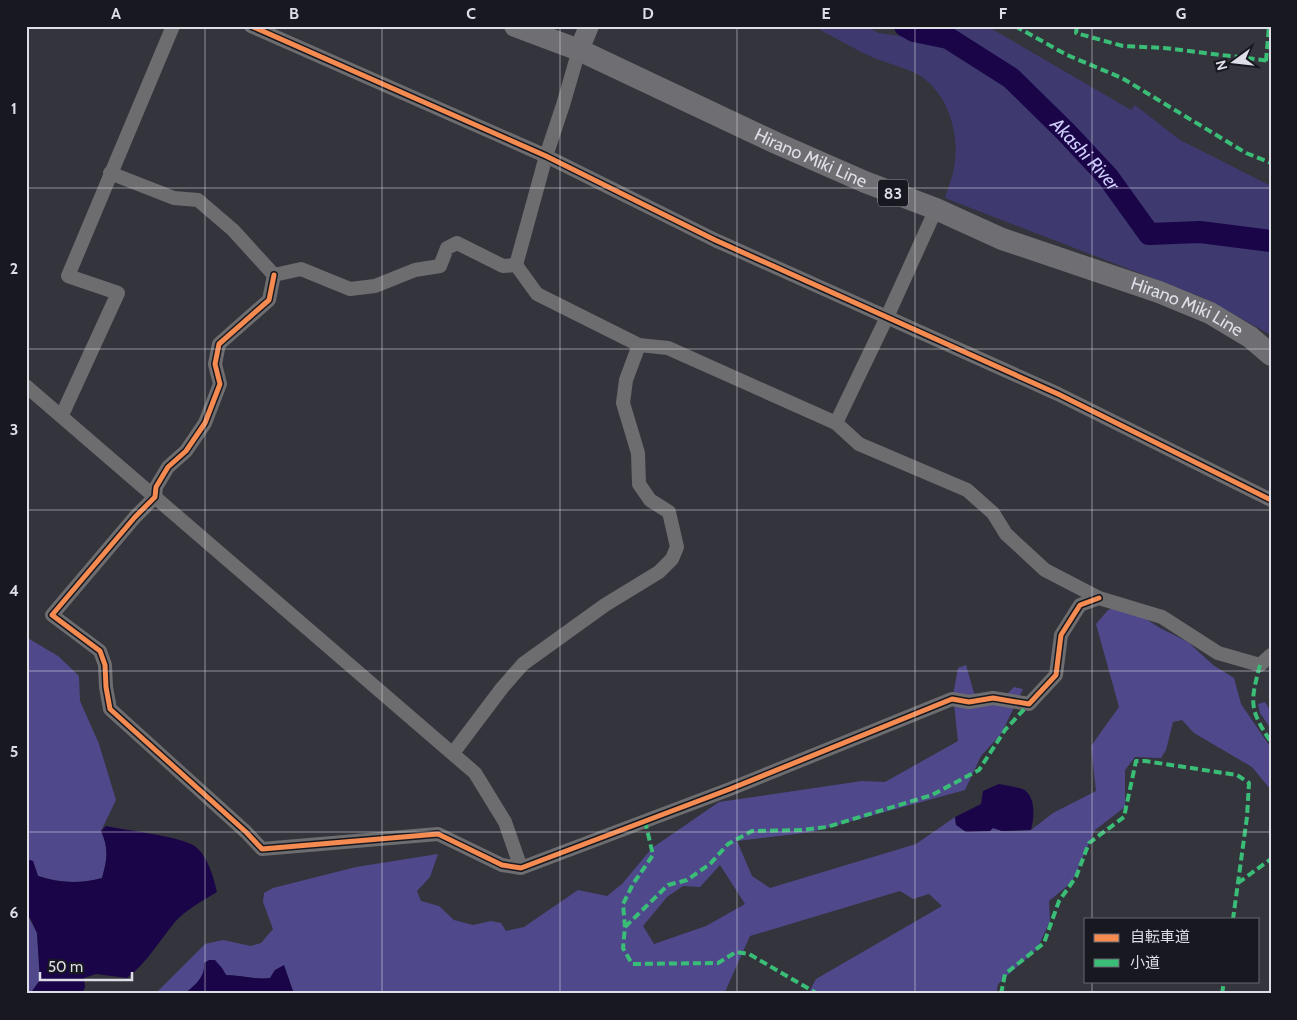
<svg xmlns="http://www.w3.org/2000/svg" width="1297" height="1020" font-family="Cabin,'Noto Sans JP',sans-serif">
<rect width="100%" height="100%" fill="#34343c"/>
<path fill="#3e3a70" d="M 813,26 L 865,26 L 879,33 L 914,38 L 946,49 L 955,26 L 987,26 L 1131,110 L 1135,105 L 1180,140 L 1271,186 L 1271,335 L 1204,298 L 945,198 C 949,186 954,173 955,161 C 959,130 946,90 917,74 C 904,67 888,64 874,58 C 854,49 834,37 813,26 Z"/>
<g fill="#4f498c" fill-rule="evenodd">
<path d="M 1117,607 L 1127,607 L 1160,628 L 1188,642 L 1213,665 L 1234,678 L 1241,704 L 1271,748 L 1271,790 L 1252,767 L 1194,733 L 1182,720 L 1173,722 L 1166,750 L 1161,758 L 1135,757 L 1125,770 L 1125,807 L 1095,830 L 1072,882 L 1049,901 L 1050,921 L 1037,949 L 998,984 L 996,994 L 808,994 L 816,979 L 942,906 L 929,894 L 913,899 L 900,891 L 750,936 L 724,994 L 294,994 L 284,966 L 275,970 L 270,978 C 255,980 241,975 226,975 L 222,968 L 205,972 L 198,982 L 188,991 L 190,994 L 155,994 L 205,944 L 223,940 L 251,946 L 261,943 L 273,929 L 263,902 L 264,893 L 273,888 L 356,867 L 438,854 L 430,877 L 417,891 L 421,901 L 439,906 L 454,920 L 473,925 L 491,921 L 501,923 L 506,931 L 524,927 L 578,890 L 607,896 L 622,884 L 652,848 L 719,802 L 862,781 L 885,782 L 958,741 L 953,695 L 958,668 L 966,665 L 974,693 L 983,697 L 1001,700 L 1014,687 L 1023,689 L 1001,734 L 981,756 L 965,790 L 812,832 L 737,841 L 752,876 L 770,888 L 916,844 L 955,817 L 956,825 L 993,827 L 1002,831 L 1031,830 L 1053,813 L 1096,791 L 1091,746 L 1119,707 L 1096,624 L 1108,610 ZM 720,865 L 745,904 L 706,926 L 654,944 L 643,926 L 667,897 L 683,886 L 700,887 Z"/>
<path d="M 26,637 L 58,656 L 79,676 L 80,701 L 99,744 L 116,800 L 101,831 C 110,850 107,859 102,878 C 80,884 59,883 38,876 L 33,861 L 26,859 Z"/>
<polygon points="1265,702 1271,712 1271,729 1260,713 1258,704"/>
<polygon points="26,916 29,918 37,933 40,980 30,994 26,994"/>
</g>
<g fill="#1a0549">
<path d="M 999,784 C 1004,785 1023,788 1026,791 C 1036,801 1034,818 1031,830 L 1002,831 L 993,828 L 990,831 L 966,832 L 956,825 L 955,817 L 981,804 L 983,791 Z"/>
<path d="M 106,826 C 129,831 173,835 193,845 C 207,853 214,878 217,892 C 202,901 187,909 175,922 C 159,941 147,963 127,978 L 96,974 L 84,978 L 85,987 L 82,994 L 30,994 L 40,980 L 37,933 L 30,918 L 26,916 L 26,859 L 33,861 L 38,876 C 59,883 80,884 102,878 C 107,861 109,848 101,831 Z"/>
<path d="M 209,960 L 215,960 L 222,968 L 226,975 C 241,975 255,980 270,978 L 275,970 L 284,965 L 294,994 L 190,994 L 188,991 C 197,983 205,976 204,963 Z"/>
</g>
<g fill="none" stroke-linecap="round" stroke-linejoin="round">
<path stroke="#1a0549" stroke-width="22" id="s1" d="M 905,26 L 914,31 L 948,38 L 1011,78 L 1066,132 L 1108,177 L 1149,234 L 1200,232 L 1271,241"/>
<g stroke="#6d6d70" stroke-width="14">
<polyline points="251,26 546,156 715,240 1058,394 1271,500"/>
<polyline points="110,173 174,198 198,200 233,230 274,275"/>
<polyline points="516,265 537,294 639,345 668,348 836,423 859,444 967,490 993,513 1006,534 1045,570 1099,598 1162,617 1218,653 1260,665 1271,655"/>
<polyline points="516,265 546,156 563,105 579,50"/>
<polyline points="274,275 269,300 219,344 215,364 220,384 205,423 186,451 168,467 156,487 155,497 135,517 52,615 100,651 105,665 106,687 110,709 246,832 262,849 438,834 502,865 521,868 730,789 952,699 969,702 993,698 1029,704 1056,675 1061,635 1080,605 1099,598"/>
<polyline points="274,275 301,269 350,289 375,286 415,270 440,266 447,248 457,243 503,266 516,265"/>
<polyline points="26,386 475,773 505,822 521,868"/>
<polyline points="62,415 118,293 68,276 173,26"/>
<polyline points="836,423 887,317 936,209"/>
<polyline points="453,753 502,688 523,664 605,605 659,572 672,559 677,547 669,512 650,500 639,484 638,453 623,403 626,380 639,345"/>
</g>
<polyline stroke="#707074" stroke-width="20" points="579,50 589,26"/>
<path stroke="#6e6e73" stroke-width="22" id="s2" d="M 515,26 L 579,50 L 776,143 L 865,182 L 936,209 L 1002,239 L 1159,292 L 1210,313 L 1250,337 L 1271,355"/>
<g stroke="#3abd76" stroke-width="4" stroke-dasharray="8 4" stroke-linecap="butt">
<polyline points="1015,26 1067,55 1122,78 1246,153 1271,163"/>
<polyline points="1077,26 1076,33 1123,46 1164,48 1271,61"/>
<polyline points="1266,61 1269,26"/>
<path d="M 1260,665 C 1250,703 1249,709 1271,742"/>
<polyline points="645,821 653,855 633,884 623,904 625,927 623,948 632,964 718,963 736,952 749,954 818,994"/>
<polyline points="1238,883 1271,859"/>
<polyline points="625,927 668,885 687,880 710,864 728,844 752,831 802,830 827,827 932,795 979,770 1005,730 1029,704"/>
<polyline points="1001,994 1005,974 1044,943 1059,901 1076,877 1089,843 1124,817 1136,761 1145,761 1237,775 1249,783 1247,817 1233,919"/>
<polyline points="1222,994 1224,981"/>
</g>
<g stroke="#181820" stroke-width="8">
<g id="cycleway">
<polyline points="251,26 546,156 715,240 1058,394 1271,500"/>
<polyline points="274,275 269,300 219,344 215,364 220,384 205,423 186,451 168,467 156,487 155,497 135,517 52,615 100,651 105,665 106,687 110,709 246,832 262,849 438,834 502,865 521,868 730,789 952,699 969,702 993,698 1029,704 1056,675 1061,635 1080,605 1099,598"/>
</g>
</g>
<use href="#cycleway" stroke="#f68b52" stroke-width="5"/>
</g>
<path fill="none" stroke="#dedee8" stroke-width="1" stroke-opacity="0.55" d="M 205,26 L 205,994M 382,26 L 382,994M 560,26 L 560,994M 737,26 L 737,994M 915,26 L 915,994M 1092,26 L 1092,919M 26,188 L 1271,188M 26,349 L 1271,349M 26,510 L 1271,510M 26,671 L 1271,671M 26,832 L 1271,832M 1092,981 L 1092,994"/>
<g text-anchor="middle" stroke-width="4" stroke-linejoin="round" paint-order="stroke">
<rect fill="#181820" stroke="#a3a3ac" stroke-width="1" x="878" y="179.5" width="30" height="27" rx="4"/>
<g font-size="16" font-weight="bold" fill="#dedee8">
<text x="893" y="199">83</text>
</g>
<g font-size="18" fill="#dedee8" stroke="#181820">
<text dy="6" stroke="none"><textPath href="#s2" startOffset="324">Hirano Miki Line</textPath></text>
<text dy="6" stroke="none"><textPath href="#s2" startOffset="729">Hirano Miki Line</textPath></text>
</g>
<g font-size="19" font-style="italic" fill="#ccccf8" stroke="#181820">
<text dy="7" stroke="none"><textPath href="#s1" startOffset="226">Akashi River</textPath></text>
</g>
</g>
<rect width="1297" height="1020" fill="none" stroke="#181820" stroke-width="55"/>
<rect x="1084" y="918" width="175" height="65" fill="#181820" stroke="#676770"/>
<rect x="1094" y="934" width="25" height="8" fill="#f68b52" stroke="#676770"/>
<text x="1130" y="942" font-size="15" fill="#dedee8">自転車道</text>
<rect x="1094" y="959" width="25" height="8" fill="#3abd76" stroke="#676770"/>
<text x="1130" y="968" font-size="15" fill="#dedee8">小道</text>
<g transform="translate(1234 62) rotate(255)" stroke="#181820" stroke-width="4" paint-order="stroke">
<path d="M0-4L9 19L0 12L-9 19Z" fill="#dedee8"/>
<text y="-8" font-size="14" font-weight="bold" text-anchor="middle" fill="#dedee8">N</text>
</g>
<path d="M40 972v8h92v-8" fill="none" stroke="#dedee8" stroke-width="2.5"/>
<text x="48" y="972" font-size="15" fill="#dedee8" stroke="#181820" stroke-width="4" paint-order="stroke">50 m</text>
<rect x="28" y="28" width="1242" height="964" fill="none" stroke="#dedee8" stroke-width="2"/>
<g font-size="16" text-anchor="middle" font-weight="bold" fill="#dedee8">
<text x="116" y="19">A</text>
<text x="294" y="19">B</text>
<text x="471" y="19">C</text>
<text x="648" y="19">D</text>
<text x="826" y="19">E</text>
<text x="1003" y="19">F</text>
<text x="1181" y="19">G</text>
<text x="14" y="114">1</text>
<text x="14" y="274">2</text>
<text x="14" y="435">3</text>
<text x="14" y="596">4</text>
<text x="14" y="757">5</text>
<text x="14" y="918">6</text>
</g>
</svg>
